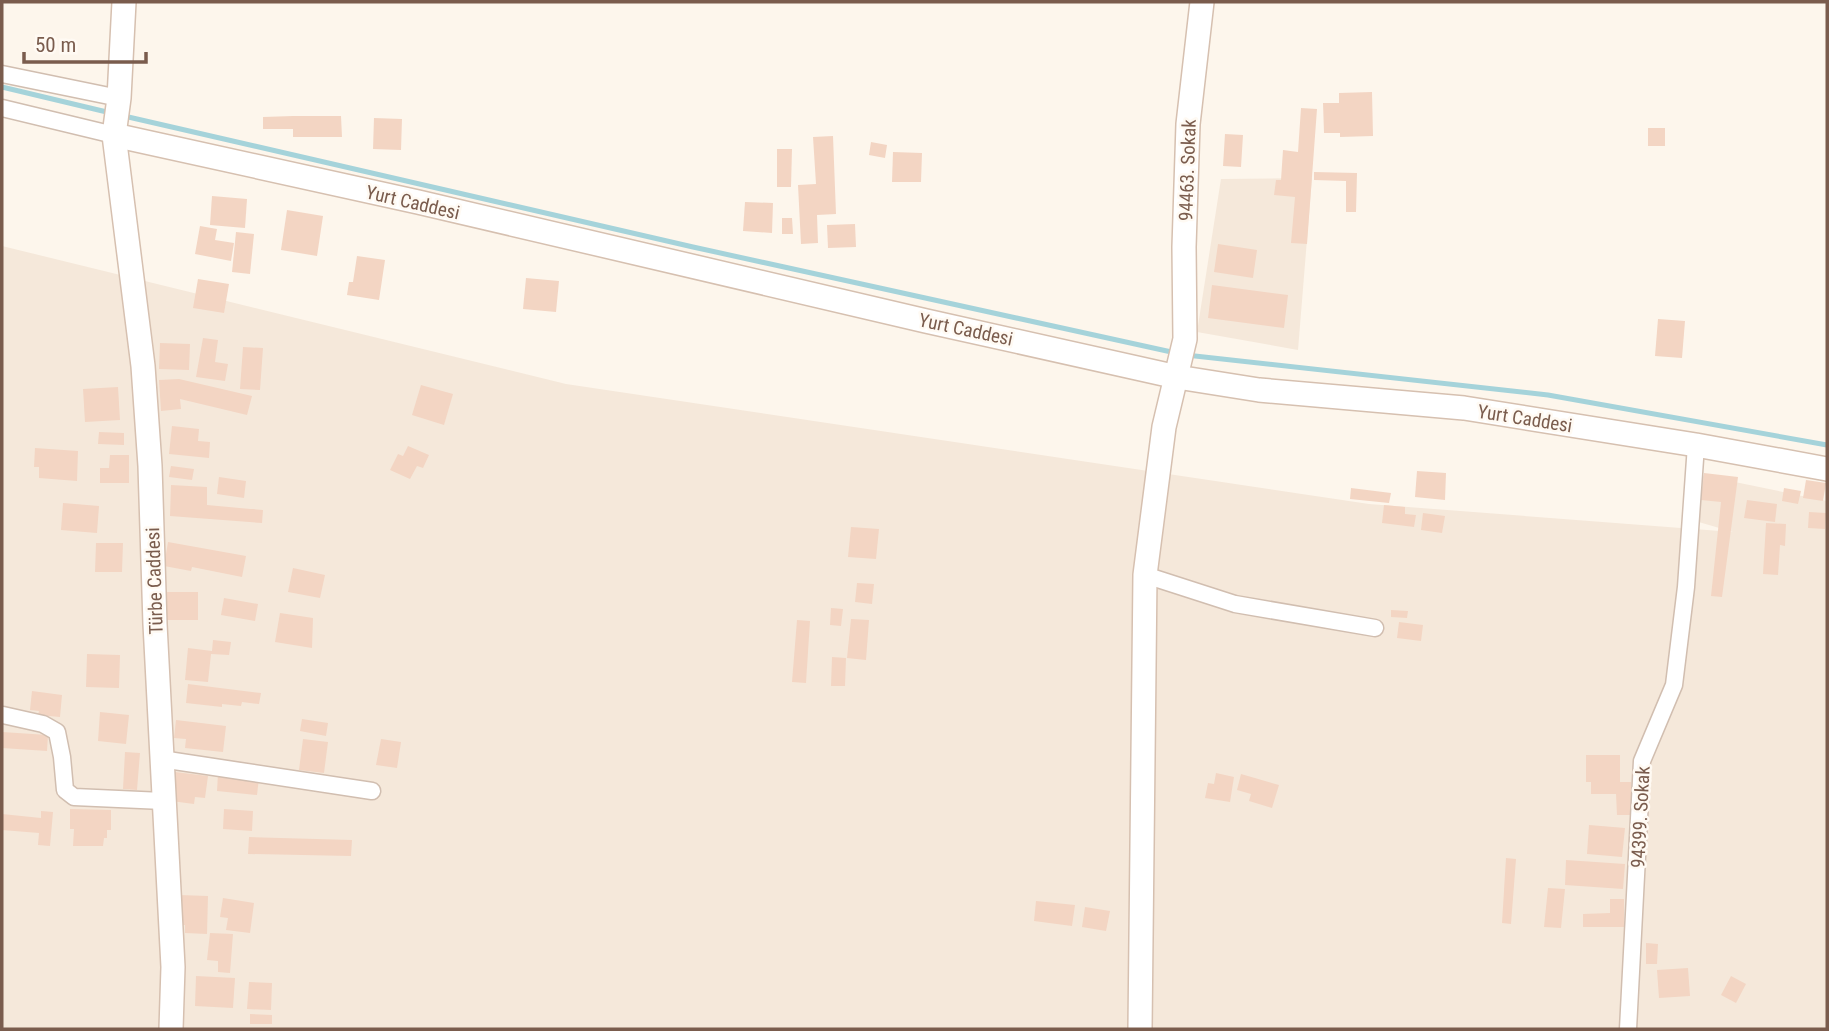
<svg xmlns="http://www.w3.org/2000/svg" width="1829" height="1031" font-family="'Roboto Condensed',sans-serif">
<rect width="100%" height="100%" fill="#fdf6ec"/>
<g fill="#f5e8da">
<polygon points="1312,178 1298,350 1197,332 1221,179"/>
<polygon points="2,246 566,384 1369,504 1733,532 1685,518 1691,473 1827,501 1827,1029 2,1029"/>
</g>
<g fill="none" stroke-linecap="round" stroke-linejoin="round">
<g stroke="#a5d3da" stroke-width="5">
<polyline points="2,87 111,113"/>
<polyline points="124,116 693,247 1176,353"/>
<polyline points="1186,355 1548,395 1827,445"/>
</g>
</g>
<g fill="#f3d5c3">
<polygon points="1372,92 1373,136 1340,137 1340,133 1324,133 1323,103 1339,103 1339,93"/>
<polygon points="1301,108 1317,109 1307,244 1291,243 1295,197 1274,195 1276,180 1281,180 1283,150 1298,152"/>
<polygon points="293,116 341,116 342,137 293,137 293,129 263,129 263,117"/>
<polygon points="374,118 402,119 401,150 373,149"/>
<rect x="1648" y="128" width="17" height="18"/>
<polygon points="1225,134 1243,135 1241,167 1223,166"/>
<polygon points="833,136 836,214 817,215 818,243 801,244 798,185 816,184 813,137"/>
<polygon points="871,142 887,145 885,158 869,155"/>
<polygon points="777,149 792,149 791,187 777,187"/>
<polygon points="893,152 922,153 921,182 892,182"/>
<polygon points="1314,172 1357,173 1356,212 1346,212 1346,181 1314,180"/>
<polygon points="212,196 247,199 245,228 210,225"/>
<polygon points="745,202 773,203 772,233 743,231"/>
<polygon points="287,210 323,216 317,256 281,250"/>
<polygon points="782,218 792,218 793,234 782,234"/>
<polygon points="855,224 856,247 828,248 827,225"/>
<polygon points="200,226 217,229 215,240 234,243 231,261 195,254"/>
<polygon points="236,232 254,234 250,274 232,272"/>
<polygon points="1218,244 1257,250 1253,278 1214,272"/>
<polygon points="357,256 385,260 379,300 347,295 349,282 353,282"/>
<polygon points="526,278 559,281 556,312 523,309"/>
<polygon points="198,279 229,284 224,313 193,308"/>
<polygon points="1212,285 1288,295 1284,328 1208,318"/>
<polygon points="1658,319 1685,321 1682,358 1655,356"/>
<polygon points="203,338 218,340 215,362 228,364 225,381 196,377"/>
<polygon points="160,343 190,344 189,370 159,369"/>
<polygon points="243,347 263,348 260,390 240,389"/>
<polygon points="179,379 252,396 247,415 180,399 181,409 161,411 159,380"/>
<polygon points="421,385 453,394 444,425 412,415"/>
<polygon points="118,387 120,420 85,422 83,389"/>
<polygon points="172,426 199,429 198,441 210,442 209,458 169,454"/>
<polygon points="99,432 124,433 124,445 98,444"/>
<polygon points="408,446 429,455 423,468 417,466 410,479 390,470 398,454 403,456"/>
<polygon points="35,448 78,451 77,481 39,478 39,467 34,467"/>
<polygon points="110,455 129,455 129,483 100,483 100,468 109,468"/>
<polygon points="171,466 194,469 192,480 169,477"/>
<polygon points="1417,471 1446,473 1445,500 1415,497"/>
<polygon points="1704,473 1738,477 1722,597 1711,596 1721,502 1701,500"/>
<polygon points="219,477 246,481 244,498 217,494"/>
<polygon points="1806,480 1826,483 1823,501 1803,498"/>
<polygon points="171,485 207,487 207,505 263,510 262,523 170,516"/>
<polygon points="1351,488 1391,493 1389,503 1350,499"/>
<polygon points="1784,488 1801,491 1798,504 1782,501"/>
<polygon points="1747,500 1777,504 1775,522 1744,518"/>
<polygon points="63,503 99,506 97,533 61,530"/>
<polygon points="1384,505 1405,507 1405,514 1416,515 1414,527 1382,523"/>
<polygon points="1809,512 1826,513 1825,529 1808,528"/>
<polygon points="1423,513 1445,516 1442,533 1421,530"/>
<polygon points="1766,523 1786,524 1785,546 1780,545 1778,575 1763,574"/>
<polygon points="851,527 879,529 876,559 848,557"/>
<polygon points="168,542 246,556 242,577 192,567 191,571 164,566"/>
<polygon points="96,543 123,543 122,572 95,572"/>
<polygon points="293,568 325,575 320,598 288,592"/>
<polygon points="857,583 874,584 872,604 855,602"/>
<rect x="164" y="592" width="34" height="28"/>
<polygon points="224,598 258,604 255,621 221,615"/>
<polygon points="831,608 843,609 841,626 830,625"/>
<polygon points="1391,610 1408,611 1407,618 1391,617"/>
<polygon points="280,613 313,618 312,648 275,642"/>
<polygon points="851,619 869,620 866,660 847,658"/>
<polygon points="797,620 810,621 806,683 792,682"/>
<polygon points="1399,622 1423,625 1421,641 1397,638"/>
<polygon points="213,640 231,642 229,655 211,654 208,682 185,680 188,648 212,651"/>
<polygon points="87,654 120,655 119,688 86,687"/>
<polygon points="832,657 846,658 845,686 831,686"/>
<polygon points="188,684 261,693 259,704 242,702 241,706 222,704 222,707 186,703"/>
<polygon points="32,691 62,695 60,717 38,715 39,711 30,710"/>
<polygon points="100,712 129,715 126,744 98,741"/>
<polygon points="302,719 328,723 326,736 300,731"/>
<polygon points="176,720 226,726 223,752 185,748 186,739 174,738"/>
<polygon points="2,732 48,735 47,751 2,748"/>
<polygon points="303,739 328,742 324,773 299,770"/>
<polygon points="381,739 401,742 397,768 376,765"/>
<polygon points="125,752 140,753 137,790 123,789"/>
<polygon points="1586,755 1620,755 1620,782 1631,782 1631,815 1617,815 1616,794 1591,794 1591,782 1586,782"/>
<polygon points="175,772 208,776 205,798 195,797 194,804 171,801"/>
<polygon points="1216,773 1234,777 1230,802 1205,798 1208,783 1214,784"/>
<polygon points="218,774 259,778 257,795 217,791"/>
<polygon points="1241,774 1279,785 1272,808 1249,801 1251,794 1237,790"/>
<polygon points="70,809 111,810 111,830 107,830 107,838 104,838 103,846 73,846 74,829 70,829"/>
<polygon points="224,809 253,811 252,831 223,829"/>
<polygon points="41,811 53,812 50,846 38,845 39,833 2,830 2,814 41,818"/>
<polygon points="1589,825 1625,828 1622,857 1587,854"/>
<polygon points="249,837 352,840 351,856 248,854"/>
<polygon points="1506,858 1516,859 1511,924 1502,923"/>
<polygon points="1566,860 1625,864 1623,889 1565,885"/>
<polygon points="1548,888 1565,889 1561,928 1544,927"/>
<polygon points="179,895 208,896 207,934 185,933 185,925 179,925"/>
<polygon points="223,898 254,903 250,933 226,930 228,918 220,917"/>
<polygon points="1610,899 1624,899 1624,927 1583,927 1583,914 1610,913"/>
<polygon points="1036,901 1075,905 1072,926 1034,921"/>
<polygon points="1085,907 1110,911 1106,931 1082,927"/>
<polygon points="210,933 233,934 230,973 218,972 218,961 207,960"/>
<polygon points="1646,943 1658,944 1657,964 1646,964"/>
<polygon points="1688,968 1690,996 1659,998 1657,970"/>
<polygon points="196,976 235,978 233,1008 195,1006"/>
<polygon points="1731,976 1746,984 1736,1003 1721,995"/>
<polygon points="249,982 272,983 271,1010 247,1009"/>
<polygon points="250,1014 272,1015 272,1024 250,1024"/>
</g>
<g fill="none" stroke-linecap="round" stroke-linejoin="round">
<g stroke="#d1beb0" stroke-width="19">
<g id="street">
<polyline points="2,74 119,98"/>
<polyline points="2,108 114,135"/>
<polyline points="1145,575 1235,604 1375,628"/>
<polyline points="3,715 43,724 57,732 62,757 65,790 74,797 163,801"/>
<polyline points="161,759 372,791"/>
<polyline points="1628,1029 1642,761 1674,685 1686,587 1696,445"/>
</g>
</g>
<g stroke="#d6c0b0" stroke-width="26">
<g id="secondary">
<polyline points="124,2 119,98 114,135 143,366 150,466 155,624 173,967 171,1029"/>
<polyline points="114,135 418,202 926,321 1177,377 1259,390 1464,408 1696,445 1827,469"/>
<polyline points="1140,1029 1145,575 1164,427 1185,339 1184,247 1188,124 1202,2"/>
</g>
</g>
<use href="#street" stroke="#fff" stroke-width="16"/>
<use href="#secondary" stroke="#fff" stroke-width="23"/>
</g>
<g text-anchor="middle" stroke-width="5" stroke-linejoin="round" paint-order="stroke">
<g font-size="19" fill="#7a5c4d" stroke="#fffaf3">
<text transform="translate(1187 170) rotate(-88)" y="7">94463. Sokak</text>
<text transform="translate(413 202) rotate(13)" y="7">Yurt Caddesi</text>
<text transform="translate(966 329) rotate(12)" y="7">Yurt Caddesi</text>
<text transform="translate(1525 418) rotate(9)" y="7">Yurt Caddesi</text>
<text transform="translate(154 581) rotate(-92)" y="7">Türbe Caddesi</text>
<text transform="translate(1640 817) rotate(-87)" y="7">94399. Sokak</text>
</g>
</g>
<rect width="1829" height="1031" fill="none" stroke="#7a5c4d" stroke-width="7"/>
<path d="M24 52v10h122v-10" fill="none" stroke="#7a5c4d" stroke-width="3.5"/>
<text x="35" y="52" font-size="21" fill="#7a5c4d" stroke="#fffaf3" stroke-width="5" paint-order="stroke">50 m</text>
</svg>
